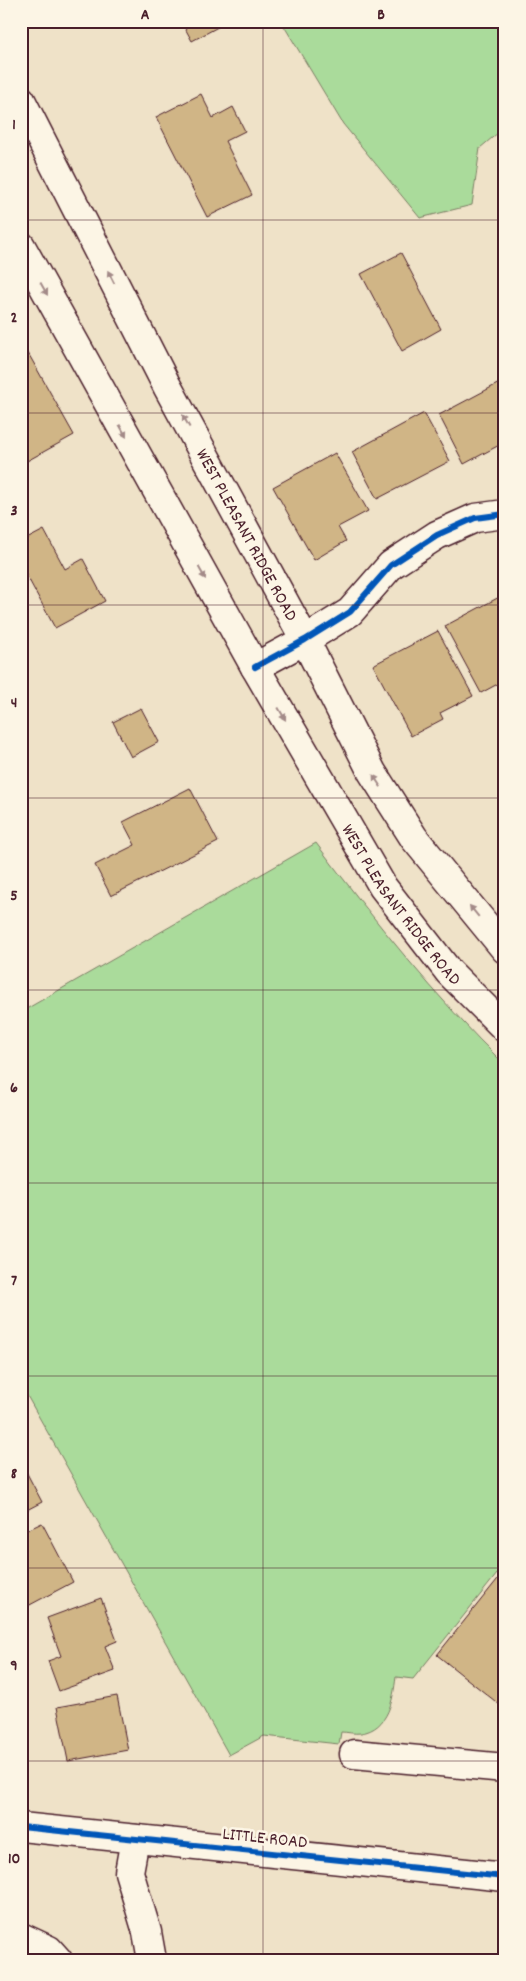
<svg xmlns="http://www.w3.org/2000/svg" width="526" height="1981" font-family="Dekko,sans-serif">
<rect width="100%" height="100%" fill="#efe2c8"/>
<filter id="ink" filterUnits="userSpaceOnUse"><feTurbulence type="fractalNoise" baseFrequency=".02" numOctaves="2"/><feDisplacementMap in="SourceGraphic" scale="10" xChannelSelector="R" yChannelSelector="G"/><feConvolveMatrix kernelMatrix="1 2 1 2 8 2 1 2 1" color-interpolation-filters="sRGB"/></filter>
<g filter="url(#ink)">
<g fill="#aadb9b" stroke="#7a7d63">
<polygon points="292,21 505,21 505,127 480,148 472,205 420,218 343,124 284,26"/>
<path d="M 316,843 C 374,920 435,997 505,1065 L 505,1564 L 413,1679 L 396,1677 C 393,1699 389,1729 361,1733 C 354,1734 347,1732 341,1732 L 339,1744 L 264,1736 L 229,1755 L 21,1385 L 21,1012 Z"/>
</g>
<g fill="#d0b586" stroke="#4a1f2b">
<polygon points="181,21 229,21 192,41"/>
<polygon points="201,94 213,118 233,107 245,131 225,141 252,195 207,217 156,117"/>
<polygon points="401,253 441,329 402,351 361,274"/>
<polygon points="28,353 74,435 27,461 21,450 21,357"/>
<polygon points="505,380 505,442 464,464 439,415"/>
<polygon points="424,413 450,461 377,499 352,452"/>
<polygon points="335,453 368,511 338,527 346,541 314,560 273,487"/>
<polygon points="44,530 65,569 83,559 105,601 55,628 21,565 21,542"/>
<polygon points="505,594 505,680 481,693 445,626"/>
<polygon points="438,631 473,696 440,713 443,719 411,736 373,665"/>
<polygon points="141,708 159,742 131,757 113,722"/>
<polygon points="190,788 218,842 111,896 95,865 135,845 123,822"/>
<polygon points="21,1462 42,1502 21,1513"/>
<polygon points="42,1523 73,1582 26,1607 21,1599 21,1533"/>
<polygon points="505,1570 505,1709 437,1655"/>
<polygon points="101,1598 117,1641 105,1646 115,1671 59,1691 48,1661 61,1656 47,1618"/>
<polygon points="117,1696 128,1750 68,1761 57,1707"/>
</g>
<g fill="none" stroke-linecap="round" stroke-linejoin="round">
<g stroke="#4a1f2b" stroke-width="31">
<g id="minor">
<polyline points="255,667 305,640 350,612 391,565 437,535 475,518 505,514"/>
<polyline points="354,1754 505,1768"/>
<polyline points="21,1827 505,1877"/>
<polyline points="135,1839 129,1872 147,1932 152,1960"/>
<polyline points="21,1937 49,1950 58,1960"/>
</g>
</g>
<g stroke="#4a1f2b" stroke-width="31">
<g id="major">
<path id="s1" d="M 21,100 L 167,386 L 305,640 L 372,772 L 414,838 L 505,949"/>
<path id="s2" d="M 21,246 L 255,667 L 383,887 L 449,972 L 505,1028"/>
</g>
</g>
<use href="#minor" stroke="#fcf5e5" stroke-width="28"/>
<use href="#major" stroke="#fcf5e5" stroke-width="28"/>
<g stroke="#fcf5e5" stroke-width="9">
<g id="cycleway">
<polyline points="255,667 305,640 350,612 391,565 437,535 475,518 505,514"/>
<polyline points="21,1827 505,1877"/>
</g>
</g>
<use href="#cycleway" stroke="#0057b8" stroke-width="6"/>
</g>
<defs><path id="oneway-solid" d="M-6-.8H1V-3.2L6.5 0L1 3.2V.8H-6Z" transform="scale(1.25)"/></defs>
<g fill="#a38a88">
<use href="#oneway-solid" transform="translate(111 277) rotate(-117)"/>
<use href="#oneway-solid" transform="translate(44 289) rotate(61)"/>
<use href="#oneway-solid" transform="translate(186 421) rotate(-119)"/>
<use href="#oneway-solid" transform="translate(123 431) rotate(61)"/>
<use href="#oneway-solid" transform="translate(202 573) rotate(61)"/>
<use href="#oneway-solid" transform="translate(282 714) rotate(60)"/>
<use href="#oneway-solid" transform="translate(377 781) rotate(-123)"/>
<use href="#oneway-solid" transform="translate(474 911) rotate(-129)"/>
</g>
</g>
<path fill="none" stroke="#4a1f2b" stroke-width="1" stroke-opacity="0.55" d="M 263,21 L 263,1960M 21,220 L 505,220M 21,413 L 505,413M 21,605 L 505,605M 21,798 L 505,798M 21,990 L 505,990M 21,1183 L 505,1183M 21,1376 L 505,1376M 21,1568 L 505,1568M 21,1761 L 505,1761"/>
<g text-anchor="middle" stroke-width="5" stroke-linejoin="round" paint-order="stroke">
<g font-size="18" fill="#4a1f2b" stroke="#fcf5e5">
<text dy="6" stroke="none"><textPath href="#s1" startOffset="490">WEST PLEASANT RIDGE ROAD</textPath></text>
<text dy="6" stroke="none"><textPath href="#s2" startOffset="761">WEST PLEASANT RIDGE ROAD</textPath></text>
<text transform="translate(265 1837) rotate(6)" y="6">LITTLE ROAD</text>
</g>
</g>
<rect width="526" height="1981" fill="none" stroke="#fcf5e5" stroke-width="55"/>
<rect x="28" y="28" width="470" height="1926" fill="none" stroke="#4a1f2b" stroke-width="2"/>
<g font-size="16" text-anchor="middle" font-weight="bold" fill="#4a1f2b">
<text x="145" y="19">A</text>
<text x="381" y="19">B</text>
<text x="14" y="129">1</text>
<text x="14" y="322">2</text>
<text x="14" y="515">3</text>
<text x="14" y="707">4</text>
<text x="14" y="900">5</text>
<text x="14" y="1092">6</text>
<text x="14" y="1285">7</text>
<text x="14" y="1478">8</text>
<text x="14" y="1670">9</text>
<text x="14" y="1863">10</text>
</g>
</svg>
